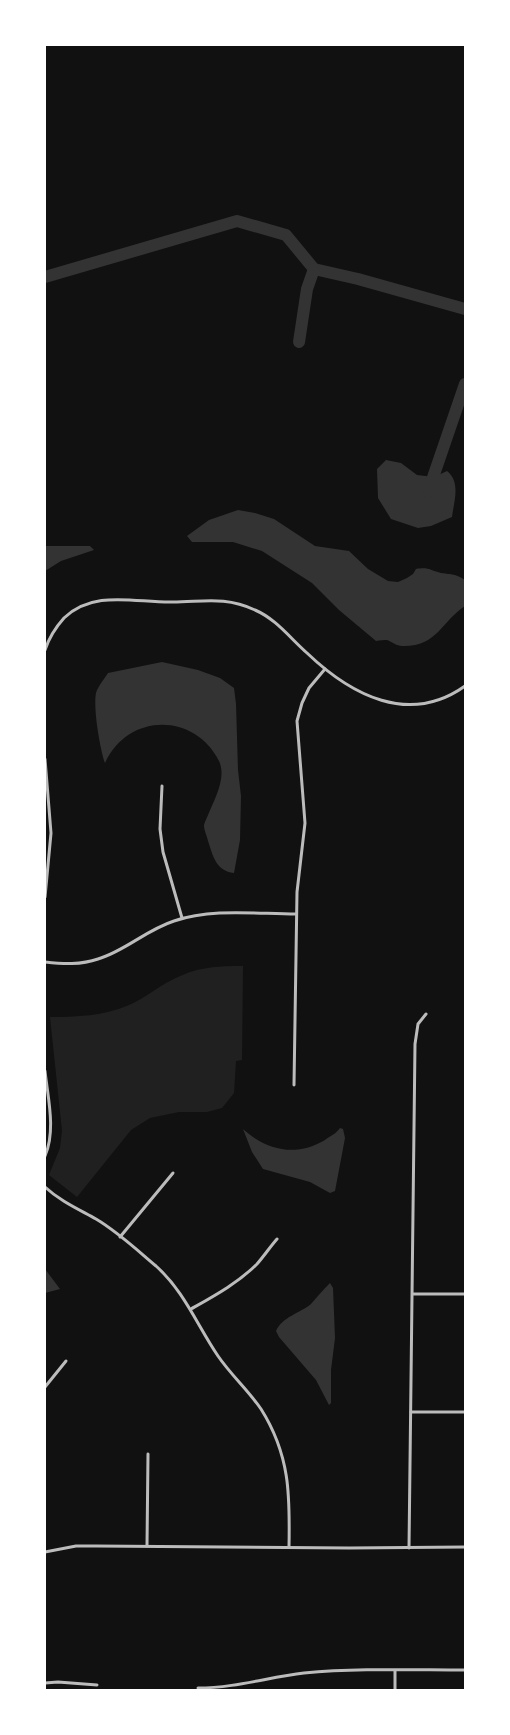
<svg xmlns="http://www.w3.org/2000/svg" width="510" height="1735" font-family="'Space Grotesk',sans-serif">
<rect width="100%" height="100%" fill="#111"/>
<path fill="#202020" d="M 243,966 L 242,1060 L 236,1061 L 234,1093 L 222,1108 L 207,1112 L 179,1112 L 150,1118 L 131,1130 L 77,1197 L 49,1175 L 60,1148 L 62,1131 L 50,1017 C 76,1017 104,1016 129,1005 C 144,999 157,987 172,980 C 196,967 216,966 243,966 Z"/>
<g fill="#333">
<path d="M 386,460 L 401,463 L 417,475 L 434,477 L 447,471 C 461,482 454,501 452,517 L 431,526 L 418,528 L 391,519 L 378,498 L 377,469 Z"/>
<path d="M 238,510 L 255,513 L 274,519 L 315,546 L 349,551 L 368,569 L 388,581 L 398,582 L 407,578 L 413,574 L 416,569 C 429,567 429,570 441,573 C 453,575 454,573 465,580 L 465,606 C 441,622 437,647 402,646 C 397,646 392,642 387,640 C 384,640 380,640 376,641 L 339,610 L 312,583 L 262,551 L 233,542 L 192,542 L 187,536 L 209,520 Z"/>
<polygon points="45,546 90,546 94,550 61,561 45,571"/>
<path d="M 162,662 L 198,670 L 220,678 L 234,688 L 236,704 L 238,770 L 241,796 L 240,840 L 234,873 C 216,871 213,856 208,841 C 207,836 204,830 204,826 C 204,823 207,818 208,815 C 214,800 227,778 219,761 C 194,712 128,713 105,763 C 100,749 93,708 96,693 C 98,686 105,678 108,673 Z"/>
<path d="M 340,1128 L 343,1129 L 345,1138 L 335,1191 L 330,1193 L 310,1182 L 263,1169 L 252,1152 L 243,1129 C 267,1151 297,1157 325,1140 C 330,1136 336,1134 340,1128 Z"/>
<polygon points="45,1269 60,1289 45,1293"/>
<path d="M 330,1283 L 333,1288 L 335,1338 L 331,1370 L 331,1403 L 329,1405 L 316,1380 L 279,1337 L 276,1331 C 282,1317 300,1313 311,1304 C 317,1297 323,1290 330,1283 Z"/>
</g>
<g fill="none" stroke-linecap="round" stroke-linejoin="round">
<g stroke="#333" stroke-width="12">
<polyline points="45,277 237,221 286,235 314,269 358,279 465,309"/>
<polyline points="299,342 307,289 314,269"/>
<polyline points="428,492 465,384"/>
</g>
<g stroke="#bcbcbc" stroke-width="3">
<path d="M 45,650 C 49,638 55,628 64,618 C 94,589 136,603 173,602 C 203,602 225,596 255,610 C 276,619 290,638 307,653 C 351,695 409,726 465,686"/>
<polyline points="45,759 51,833 45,897"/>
<polyline points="162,786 160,829 163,852 182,918"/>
<path d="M 45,962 C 63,964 81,965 98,959 C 125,951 146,930 174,921 C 212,908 256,914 296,914"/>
<path d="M 45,1071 C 48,1099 56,1130 45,1156"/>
<polyline points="294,1085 297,892 305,823 297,721 302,703 309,688 325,669"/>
<path d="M 45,1187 C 60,1201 78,1209 96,1219 C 118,1232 137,1250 156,1266 C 184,1291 197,1325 218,1356 C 231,1375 248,1390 261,1409 C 290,1455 290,1495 289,1547"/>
<polyline points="120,1237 173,1173"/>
<polyline points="413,1294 465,1294"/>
<path d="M 191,1309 C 214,1296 238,1283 257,1264 C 264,1256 270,1247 277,1239"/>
<polyline points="45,1387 66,1361"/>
<polyline points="411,1412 465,1412"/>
<polyline points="147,1546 148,1454"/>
<polyline points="409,1548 415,1044 418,1024 426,1014"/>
<polyline points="45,1552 76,1546 96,1546 349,1548 465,1547"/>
<polyline points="395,1671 395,1690"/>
<polyline points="45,1683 58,1682 97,1685"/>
<path d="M 198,1688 C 235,1688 269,1677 304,1673 C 357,1668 412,1670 465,1670"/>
</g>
</g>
<rect width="510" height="1735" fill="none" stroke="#ffffff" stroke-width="92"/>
</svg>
